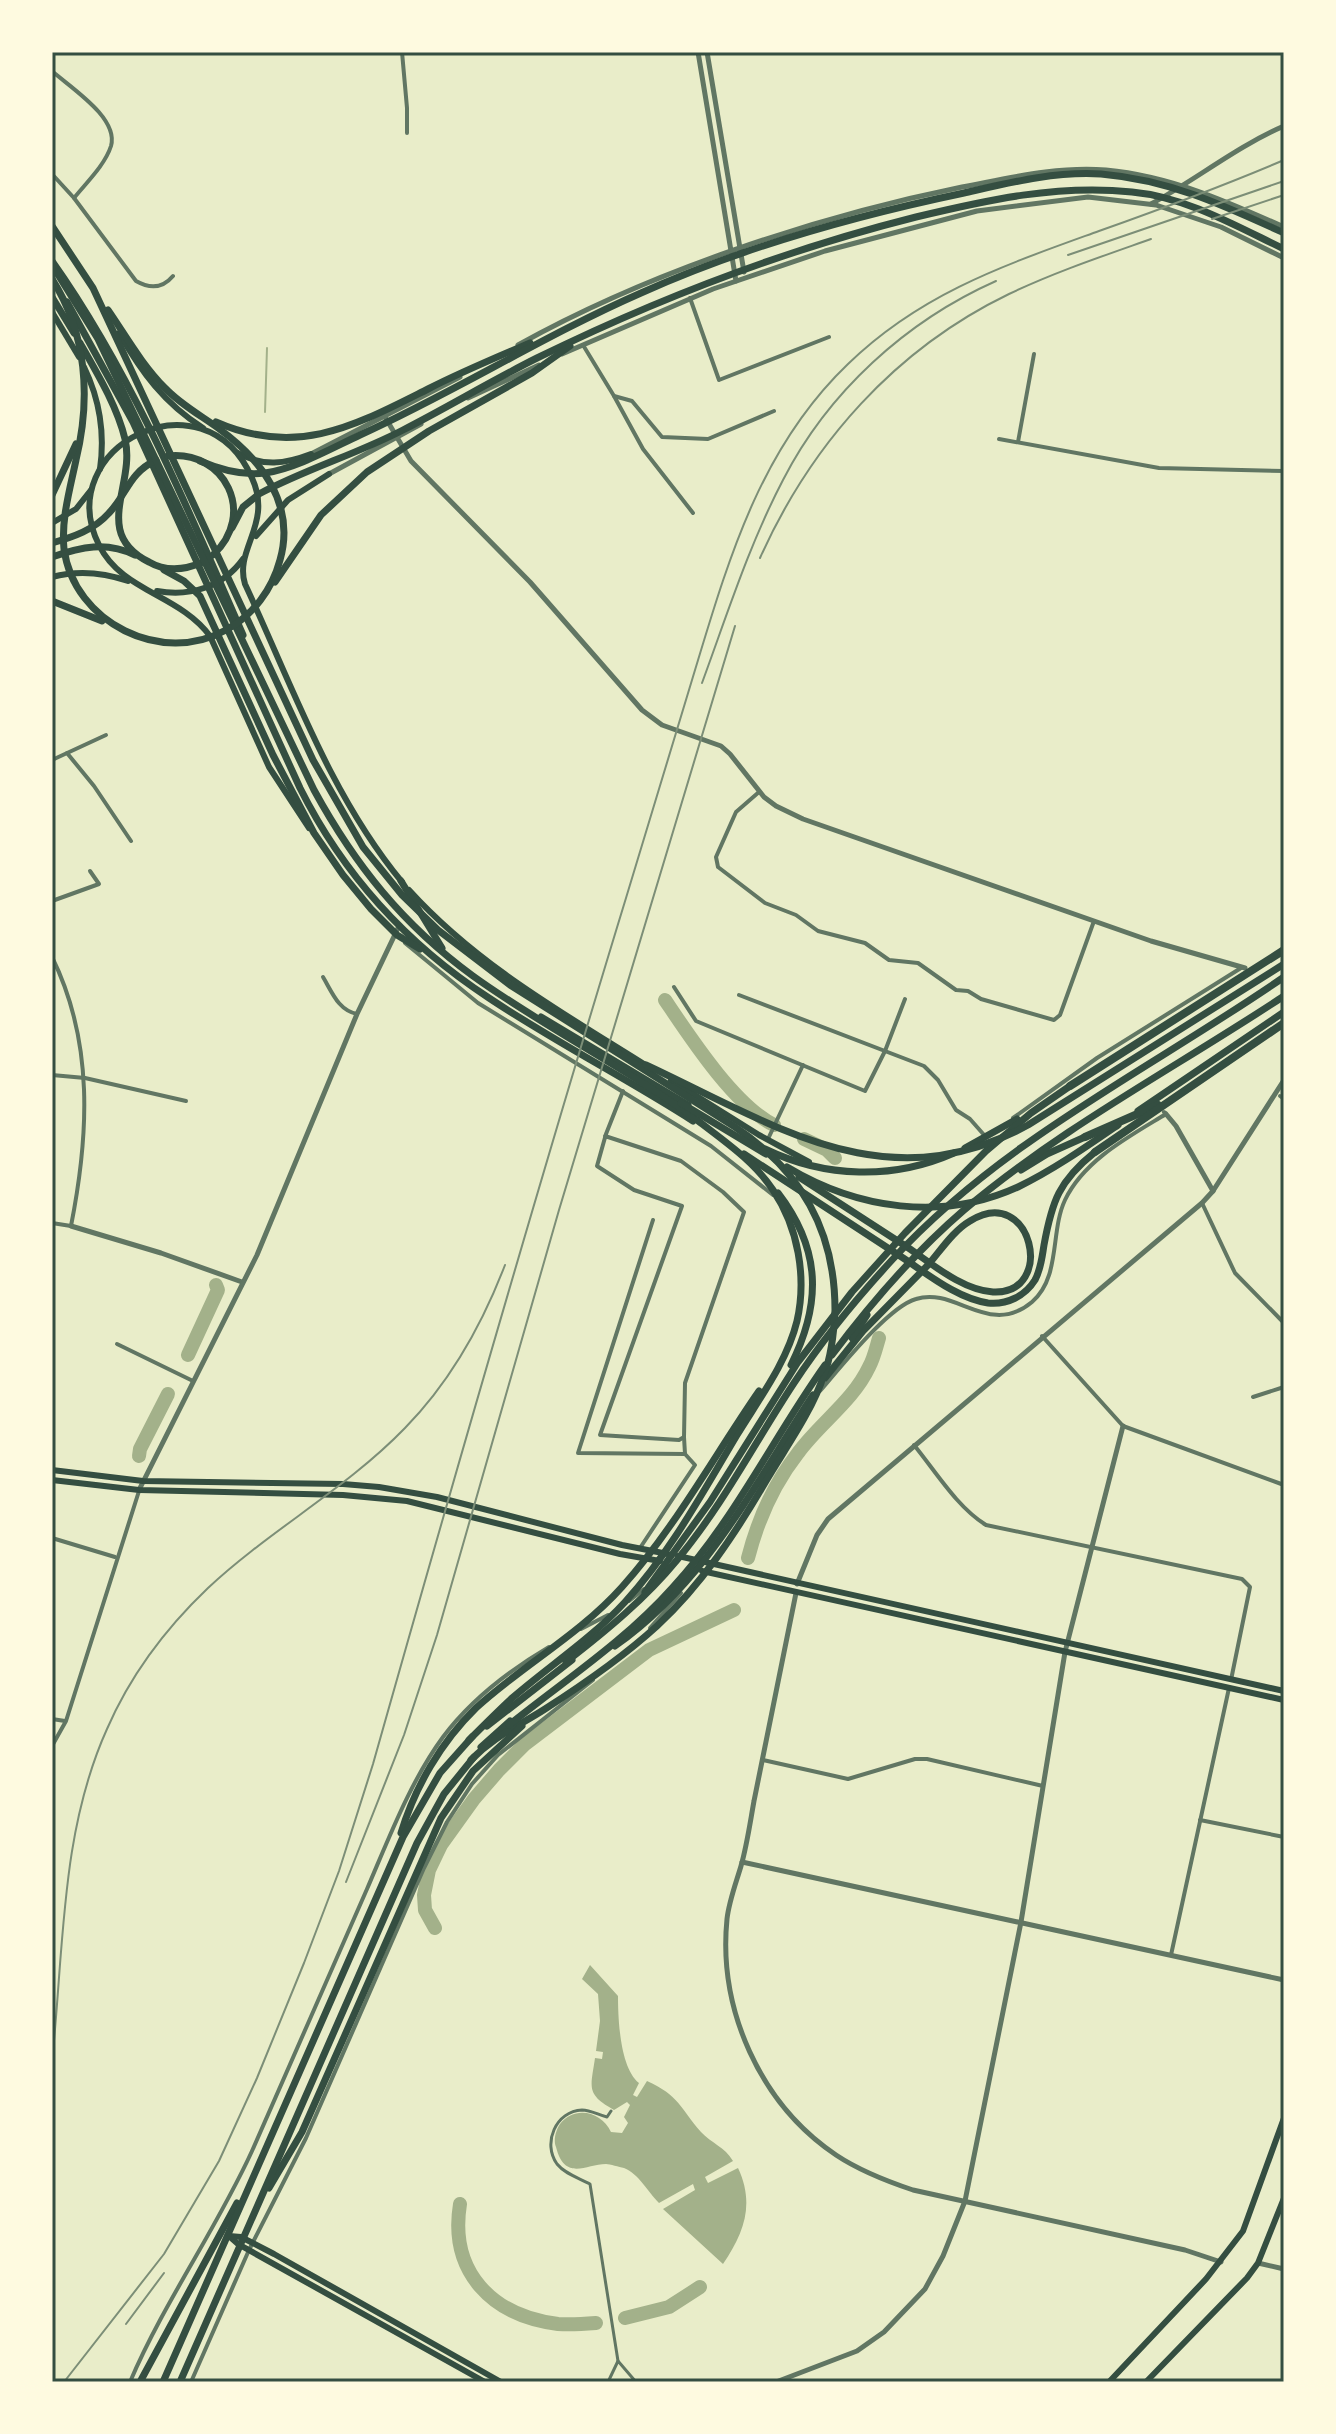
<svg xmlns="http://www.w3.org/2000/svg" width="1336" height="2434" font-family="'IBM Plex Sans',sans-serif">
<rect width="100%" height="100%" fill="#e9edc9"/>
<path fill="#a3b18a" d="M 590,1965 L 618,1996 C 618,2019 620,2068 639,2083 L 633,2095 L 637,2097 L 647,2081 C 680,2096 679,2107 701,2132 C 711,2143 725,2147 733,2161 L 705,2177 L 708,2183 L 738,2168 C 755,2204 744,2233 723,2264 L 663,2209 L 695,2190 L 693,2184 L 659,2203 C 648,2192 639,2174 624,2168 C 619,2167 610,2164 606,2164 C 586,2164 565,2182 556,2147 C 553,2140 556,2130 560,2124 C 575,2105 602,2112 611,2132 L 622,2133 L 628,2123 L 624,2117 L 630,2105 L 627,2102 L 614,2110 C 585,2094 591,2087 595,2058 L 602,2059 L 603,2052 L 596,2051 L 600,2021 L 598,1994 L 582,1979 Z"/>
<g fill="none" stroke-linecap="round" stroke-linejoin="round">
<polyline stroke="#a3b18a" stroke-width="2" points="265,412 267,348"/>
<g stroke="#a3b18a" stroke-width="14">
<path d="M 665,1000 C 690,1037 734,1105 774,1125"/>
<polyline points="804,1139 827,1150 835,1158"/>
<polyline points="188,1355 218,1290 216,1285"/>
<polyline points="139,1456 140,1449 168,1394"/>
<path d="M 748,1558 C 758,1519 773,1485 798,1453 C 820,1423 853,1401 869,1367 C 874,1358 876,1348 879,1338"/>
<polyline points="435,1928 425,1910 424,1895 429,1870 441,1845 474,1799 499,1770 524,1745 649,1650 734,1610"/>
<path d="M 460,2204 C 449,2272 492,2316 558,2324 C 571,2325 584,2324 596,2323"/>
<polyline points="625,2318 669,2307 700,2287"/>
</g>
<g stroke="#617663" stroke-width="3">
<path d="M 611,2111 L 607,2117 C 598,2115 591,2110 582,2110 C 556,2111 542,2143 557,2164 C 565,2174 579,2178 590,2184 L 618,2361"/>
<polyline points="608,2382 618,2361 636,2382"/>
</g>
<g stroke="#617663" stroke-width="4">
<polyline points="402,52 407,108 407,133"/>
<path d="M 52,71 C 71,88 119,118 111,146 C 105,165 86,183 74,198"/>
<path d="M 52,174 L 74,198 L 136,281 C 150,289 163,288 173,276"/>
<polyline points="690,298 719,380 829,337"/>
<polyline points="583,345 614,396 632,401 662,437 708,439 774,411"/>
<polyline points="614,396 643,449 693,513"/>
<polyline points="999,439 1159,468 1284,471"/>
<polyline points="1018,442 1034,354"/>
<polyline points="67,753 94,786 131,841"/>
<polyline points="52,760 106,735"/>
<polyline points="759,792 736,812 716,857 718,867 765,903 796,915 818,931 865,943 889,960 918,963 956,990 968,991 981,999 1054,1020 1060,1015 1094,921"/>
<polyline points="52,901 99,884 90,871"/>
<polyline points="405,943 478,1003 711,1146 773,1195"/>
<path d="M 52,957 C 94,1042 89,1135 71,1226 L 52,1223"/>
<path d="M 323,977 C 332,992 338,1010 357,1014"/>
<polyline points="674,987 696,1021 865,1091 885,1051 905,999"/>
<polyline points="739,995 924,1066 938,1080 956,1110 970,1119 985,1136"/>
<polyline points="52,1075 85,1078 186,1101"/>
<polyline points="1280,1096 1284,1099"/>
<polyline points="1013,1118 1097,1058 1241,968"/>
<polyline points="605,1136 681,1161 723,1192 744,1212 685,1383 684,1437 679,1440 600,1435 682,1206 634,1190 597,1166 606,1134 623,1091"/>
<polyline points="768,1139 803,1065"/>
<polyline points="1202,1203 1235,1273 1284,1323"/>
<polyline points="1042,1336 1123,1426 1284,1485"/>
<polyline points="117,1344 193,1381"/>
<path d="M 820,1391 C 840,1368 888,1307 916,1299 C 955,1286 989,1338 1032,1302 C 1061,1277 1050,1232 1065,1200 C 1084,1160 1130,1136 1166,1114 L 1164,1112"/>
<polyline points="1253,1397 1284,1387"/>
<polyline points="684,1437 685,1454"/>
<path d="M 914,1445 C 936,1472 957,1507 986,1525 L 1242,1579 L 1250,1587 L 1231,1680"/>
<polyline points="52,1538 115,1557"/>
<polyline points="640,1548 695,1465 685,1454 578,1453 653,1220"/>
<polyline points="629,1601 644,1589"/>
<polyline points="650,1628 681,1593"/>
<polyline points="581,1629 608,1615"/>
<polyline points="52,1719 65,1721"/>
<polyline points="52,1746 66,1721 139,1491"/>
<polyline points="763,1760 848,1779 915,1759 927,1759 1043,1786"/>
<polyline points="1200,1820 1284,1837"/>
<polyline points="1171,1955 1229,1688"/>
<path d="M 130,2382 C 164,2302 216,2230 252,2151 C 291,2064 328,1976 367,1889 C 389,1838 410,1782 443,1737 C 470,1701 510,1670 549,1647"/>
<polyline points="191,2382 249,2250 306,2138 424,1868 447,1822 472,1784 498,1755 593,1680"/>
</g>
<g stroke="#617663" stroke-width="5">
<polyline points="698,52 736,281"/>
<polyline points="707,52 744,272"/>
<path d="M 1151,204 C 1197,179 1236,147 1284,126"/>
<path d="M 518,345 C 649,272 815,217 962,187 C 1010,178 1057,166 1106,170 C 1170,176 1226,201 1284,227"/>
<polyline points="562,354 713,289 825,251 977,211 1088,197 1156,205 1221,227 1284,258"/>
<polyline points="468,398 539,365"/>
<polyline points="385,417 411,461 530,582 642,710 662,725 721,746 730,754 764,797 776,806 803,819 1151,941 1245,968"/>
<polyline points="311,454 460,377"/>
<polyline points="329,474 421,424"/>
<polyline points="1166,1114 1176,1126 1213,1191"/>
<polyline points="71,1226 161,1253 242,1282"/>
<polyline points="139,1490 257,1255 357,1014 399,926"/>
<polyline points="797,1584 817,1535 828,1519 1202,1203 1213,1191 1284,1080"/>
<path d="M 796,1593 C 782,1663 768,1732 754,1801 C 750,1823 747,1845 741,1866 C 736,1883 729,1901 727,1919 C 718,2009 760,2104 836,2155 C 860,2171 886,2181 913,2190 L 1185,2250 L 1221,2262"/>
<polyline points="742,1862 1284,1980"/>
<polyline points="1258,2263 1284,2269"/>
<polyline points="776,2382 857,2351 884,2332 925,2289 943,2256 965,2201 1021,1922 1065,1652 1123,1426"/>
</g>
<g stroke="#344e41" stroke-width="6">
<polyline points="52,312 79,357"/>
<path d="M 119,333 C 142,373 164,403 203,428"/>
<path d="M 84,367 C 99,398 105,434 100,469"/>
<path d="M 238,453 C 263,467 285,464 311,454"/>
<polyline points="52,523 76,509 91,490"/>
<polyline points="256,536 288,500 329,474"/>
<path d="M 52,577 C 78,570 102,572 128,581"/>
<path d="M 157,591 C 190,597 223,587 243,559"/>
<path d="M 309,828 L 269,767 L 210,636 C 179,594 122,592 99,545 C 50,447 204,369 252,478 C 273,524 234,549 245,584 C 292,685 330,795 402,882"/>
<path d="M 409,890 C 477,965 563,1013 647,1066"/>
<polyline points="671,1080 759,1135 809,1162"/>
<polyline points="52,1470 143,1481 343,1484 379,1487 437,1497 622,1545 668,1554"/>
<polyline points="52,1480 139,1490 343,1495 407,1501 620,1554 660,1561"/>
<polyline points="678,1556 1284,1691"/>
<polyline points="702,1571 1284,1700"/>
<polyline points="229,2236 241,2237 274,2254 501,2382"/>
<polyline points="229,2236 238,2244 485,2382"/>
<polyline points="1109,2382 1206,2279 1243,2231 1284,2118"/>
<polyline points="1146,2382 1247,2278 1258,2263 1284,2198"/>
</g>
<g stroke="#344e41" stroke-width="7">
<path d="M 52,261 C 132,374 188,509 243,635"/>
<polyline points="52,297 74,333"/>
<path d="M 67,302 L 133,422 L 300,788 C 343,874 408,945 489,998 C 555,1042 626,1078 693,1121"/>
<path d="M 80,343 C 97,373 117,406 125,439 C 136,485 91,533 149,562 C 166,572 185,570 203,562"/>
<path d="M 168,456 C 225,450 257,514 213,555"/>
<path d="M 52,543 C 73,537 94,530 109,513 C 128,493 128,474 156,460"/>
<path d="M 52,557 C 81,547 106,541 135,555"/>
<polyline points="164,570 184,581 200,596 273,755 314,833 343,875 371,909 397,935 420,949"/>
<polyline points="401,881 442,948"/>
<polyline points="541,1017 688,1105"/>
<polyline points="965,1148 1017,1119"/>
<path d="M 765,1149 C 825,1178 893,1180 954,1153"/>
<path d="M 744,1154 C 795,1187 846,1221 897,1254 C 924,1271 955,1298 988,1303 C 1007,1305 1025,1296 1035,1280 C 1041,1269 1042,1257 1044,1245 C 1052,1201 1059,1181 1095,1152"/>
<polyline points="1021,1170 1047,1154 1085,1137"/>
<path d="M 799,1177 C 835,1200 871,1224 907,1247 C 931,1263 962,1290 993,1292 C 1057,1295 1032,1182 970,1221 C 953,1231 941,1250 928,1265 L 863,1331 L 825,1378"/>
<path d="M 778,1193 C 821,1249 822,1303 791,1365"/>
<polyline points="852,1338 867,1315"/>
<polyline points="645,1592 710,1502 798,1362 852,1292 905,1233 986,1151 1031,1113 1070,1086"/>
<path d="M 615,1646 C 708,1580 752,1488 813,1395"/>
<polyline points="487,1726 572,1660"/>
<polyline points="481,1747 510,1721"/>
</g>
<g stroke="#344e41" stroke-width="7">
<path d="M 52,226 L 93,288 L 313,760 L 363,847 L 402,895 L 438,930 L 510,985 L 735,1127 C 801,1171 835,1230 835,1310 C 834,1332 832,1354 824,1375 C 811,1413 786,1447 766,1481 C 735,1534 702,1584 657,1626 C 623,1657 584,1684 545,1709 C 517,1727 494,1736 471,1760"/>
<path d="M 52,265 L 98,339 L 314,790 C 355,865 403,925 473,976 C 545,1028 625,1067 697,1120 C 724,1141 754,1161 773,1190 C 798,1227 807,1277 797,1321 C 787,1362 759,1399 737,1435 C 703,1492 670,1553 625,1602 C 591,1639 549,1666 511,1699 C 497,1712 483,1726 469,1740"/>
<path d="M 52,279 C 87,334 91,398 76,460 C 70,489 61,519 64,549 C 74,623 162,666 226,630 C 253,615 272,590 280,560 C 296,504 261,459 218,428 C 200,415 180,404 165,388 C 142,365 126,336 108,310"/>
<path d="M 216,422 C 298,458 356,425 428,389 C 461,372 495,358 530,343"/>
<path d="M 200,461 C 221,470 242,476 265,473 C 297,468 330,449 360,435 C 455,392 545,335 641,293 C 743,247 854,216 964,193 C 1008,183 1055,171 1101,174 C 1170,180 1223,205 1284,233"/>
<polyline points="52,495 76,444"/>
<path d="M 232,528 L 243,507 L 259,494 C 306,469 357,454 403,430 C 448,407 491,381 537,358 C 659,298 785,250 916,217 C 987,200 1058,184 1132,192 C 1186,197 1236,226 1284,249"/>
<polyline points="275,582 321,515 367,472 429,431 532,373 570,346"/>
<polyline points="52,601 102,621"/>
<path d="M 646,1065 C 775,1125 886,1203 1028,1125 L 1284,964"/>
<polyline points="681,1103 766,1154"/>
<polyline points="1138,1111 1284,1012"/>
<path d="M 787,1167 C 857,1209 942,1222 1018,1187 C 1053,1170 1086,1147 1118,1125"/>
<path d="M 832,1355 C 871,1303 914,1253 964,1210 C 1062,1127 1177,1067 1284,996"/>
<path d="M 566,1662 C 606,1631 645,1599 677,1560 C 723,1505 755,1442 794,1383 C 823,1339 857,1298 892,1260 C 1003,1139 1151,1069 1284,977"/>
<path d="M 509,1725 C 565,1680 625,1641 673,1587 C 734,1521 773,1438 825,1365"/>
<path d="M 401,1833 C 415,1787 441,1742 476,1708 C 523,1665 579,1635 622,1587 C 675,1528 714,1456 759,1391"/>
<polyline points="269,2188 302,2132 441,1818 473,1771 522,1726"/>
<polyline points="140,2382 237,2203"/>
<polyline points="163,2382 403,1837 440,1773 472,1737"/>
<polyline points="180,2382 417,1843 444,1794 474,1757"/>
</g>
<g stroke="#344e41" stroke-width="8">
<polyline points="1070,1086 1284,950"/>
<polyline points="1085,1137 1158,1105"/>
<polyline points="1095,1152 1284,1023"/>
</g>
<g stroke="#7c8e77" stroke-width="2">
<polyline points="1212,219 1284,195"/>
<polyline points="1068,255 1284,181"/>
<path d="M 760,558 C 811,444 895,349 1009,294 C 1055,272 1103,256 1151,239"/>
<path d="M 702,683 C 727,615 749,545 783,480 C 828,392 906,321 996,281"/>
<polyline points="346,1882 404,1735 437,1635 559,1210 735,626"/>
<path d="M 52,2061 C 64,1950 60,1833 107,1729 C 130,1676 166,1628 208,1588 C 270,1530 346,1489 405,1428 C 451,1381 482,1325 505,1265"/>
<polyline points="126,2324 164,2273"/>
<path d="M 64,2382 L 164,2254 L 219,2161 L 257,2078 L 304,1963 L 339,1871 L 373,1764 C 455,1474 538,1186 626,898 C 648,825 670,753 692,680 C 727,565 758,450 848,364 C 921,293 1005,265 1099,231 C 1161,209 1223,186 1284,160"/>
</g>
</g>
<rect width="1336" height="2434" fill="none" stroke="#fefae0" stroke-width="108"/>
<rect x="54" y="54" width="1228" height="2326" fill="none" stroke="#344e41" stroke-width="3"/>
</svg>
